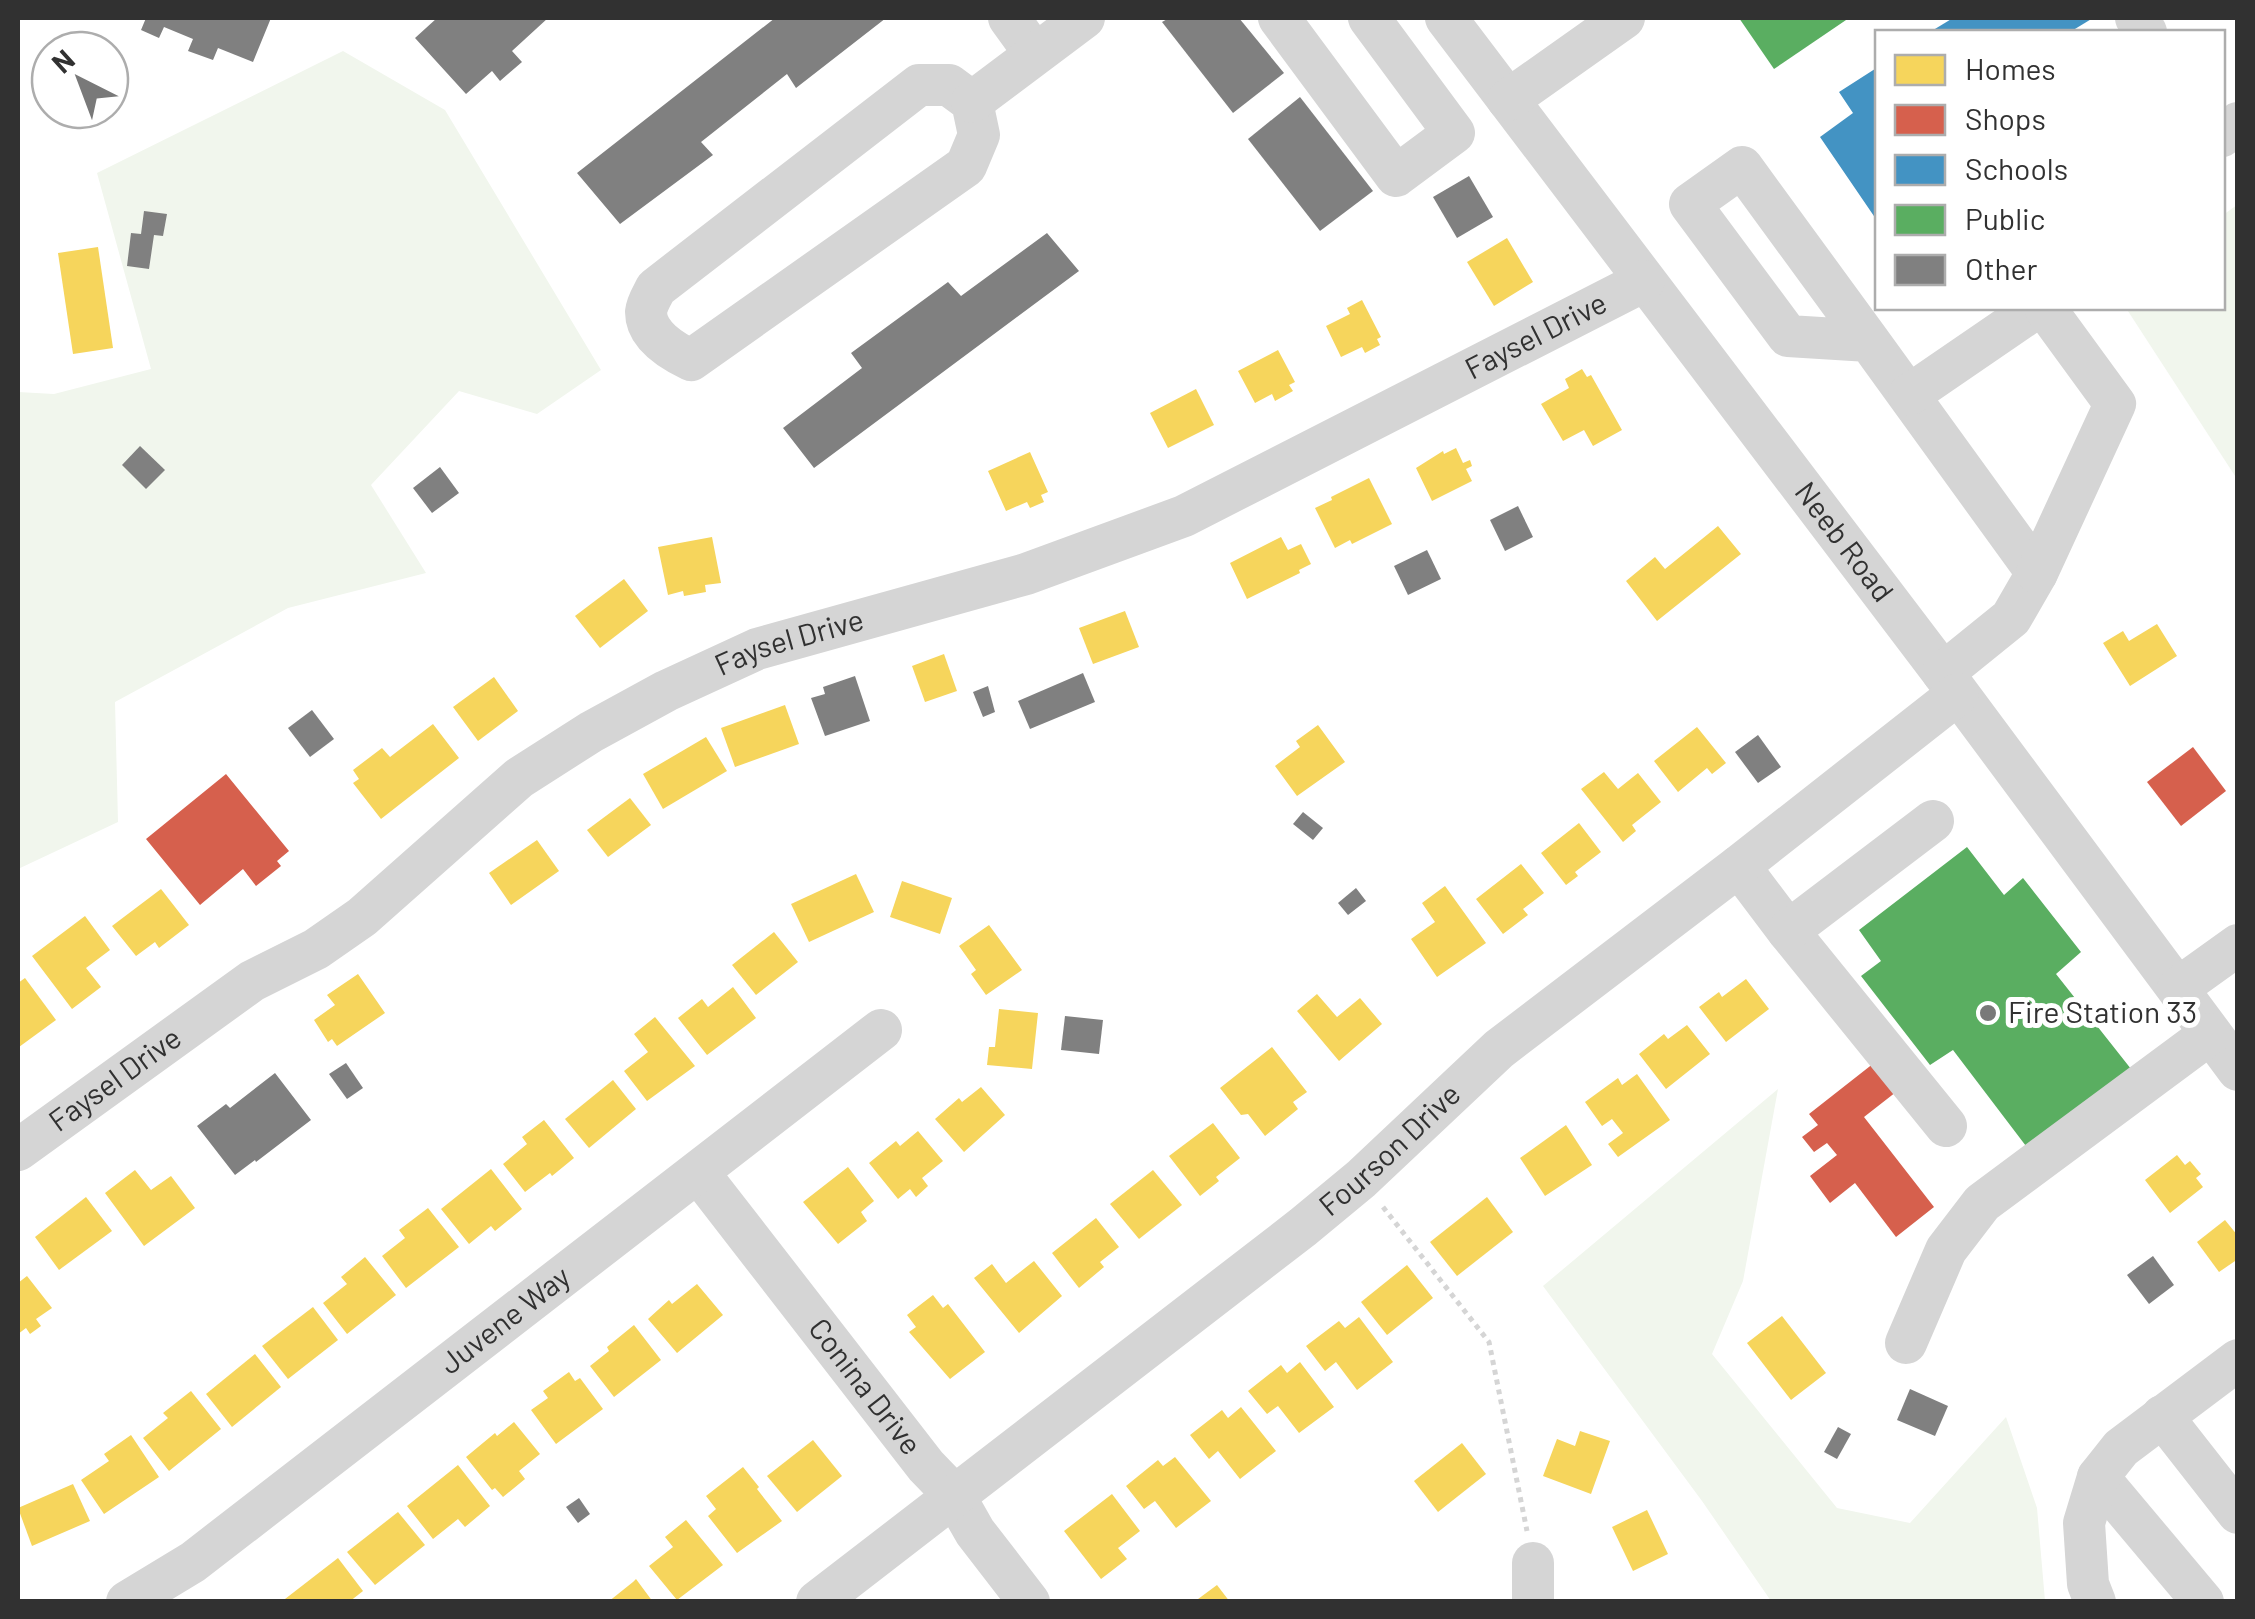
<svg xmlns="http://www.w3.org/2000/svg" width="2255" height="1619" font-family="Barlow,sans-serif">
<rect width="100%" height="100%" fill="#fff"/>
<g fill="#f1f6ed">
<polygon points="343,51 445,110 601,370 537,414 459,391 371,485 426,573 288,608 115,702 118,822 18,869 18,392 54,394 151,369 97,173"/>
<polygon points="2237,205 2237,479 2126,308 2222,308 2223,215"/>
<polygon points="1778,1089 1743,1281 1712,1354 1837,1508 1910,1523 2006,1417 2037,1508 2045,1601 1771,1601 1702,1501 1543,1286"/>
</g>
<g fill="#f6d55c">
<polygon points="1507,238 1533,282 1494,306 1467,262"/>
<polygon points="98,247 113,348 73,354 58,253"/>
<polygon points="1362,300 1381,337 1377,339 1380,345 1365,353 1362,347 1341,357 1326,326 1350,314 1347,308"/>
<polygon points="1278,350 1295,382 1289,385 1293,391 1275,401 1272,394 1255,403 1238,371"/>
<polygon points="1582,369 1587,377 1591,375 1622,430 1593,446 1584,430 1563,441 1541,404 1569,388 1565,379"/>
<polygon points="1196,389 1214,425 1168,448 1150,413"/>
<polygon points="1456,448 1463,463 1470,460 1472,466 1466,469 1472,481 1432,501 1416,468 1443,451 1444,454"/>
<polygon points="1030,452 1048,492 1041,495 1044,502 1030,508 1027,502 1006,511 988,471"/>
<polygon points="1369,478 1392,524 1352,544 1350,540 1335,548 1315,508 1332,500 1331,497"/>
<polygon points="1718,526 1741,554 1657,621 1626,581 1655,557 1665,569"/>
<polygon points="712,537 721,583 705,585 706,592 684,596 683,591 668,595 658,547"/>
<polygon points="1281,537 1288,550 1301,544 1311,564 1299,570 1300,573 1247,599 1230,563"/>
<polygon points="624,579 648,611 600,648 575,616"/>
<polygon points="1125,611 1139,647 1093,664 1079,628"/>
<polygon points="2157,624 2177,656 2130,686 2103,643 2123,631 2129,641"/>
<polygon points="944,654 957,691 925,702 912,666"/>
<polygon points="494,677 518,711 478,741 453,707"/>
<polygon points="785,705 799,744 735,767 721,728"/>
<polygon points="433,724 459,758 381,819 353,783 359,779 353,770 382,748 390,757"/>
<polygon points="1318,725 1345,762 1297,796 1275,766 1300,747 1296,741"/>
<polygon points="1697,727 1726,763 1712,774 1707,768 1678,792 1654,761"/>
<polygon points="706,737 727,771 663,809 643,774"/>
<polygon points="1604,772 1618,789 1638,773 1661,802 1632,825 1636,831 1623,842 1581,789"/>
<polygon points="630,798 651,825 608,857 587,830"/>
<polygon points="1579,823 1601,852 1575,872 1578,876 1566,885 1541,853"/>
<polygon points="537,840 559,871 511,905 489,873"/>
<polygon points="1521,864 1544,893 1523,909 1528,915 1503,934 1476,899"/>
<polygon points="856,874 874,912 809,942 791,904"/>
<polygon points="902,881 952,898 940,934 890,917"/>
<polygon points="1445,886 1486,943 1437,977 1411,939 1435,922 1422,903"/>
<polygon points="161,889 189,925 159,948 155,942 136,956 112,926"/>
<polygon points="85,916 110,950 86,968 101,987 72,1009 32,956"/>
<polygon points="989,925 1022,970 986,995 971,974 976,970 959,946"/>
<polygon points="774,932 798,962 756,995 732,965"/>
<polygon points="358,974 385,1013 337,1046 332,1039 328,1042 314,1020 335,1005 327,995"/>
<polygon points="25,978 56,1020 19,1047 18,1044 18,983"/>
<polygon points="1746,979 1769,1009 1726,1042 1699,1007 1719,992 1722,997"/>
<polygon points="733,987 756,1018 707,1055 678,1018 702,999 708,1007"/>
<polygon points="1317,994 1337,1017 1360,998 1382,1024 1339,1061 1297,1011"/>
<polygon points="999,1009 1038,1013 1032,1069 987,1065 989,1047 995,1047"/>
<polygon points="655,1017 695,1066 647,1101 624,1071 648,1052 634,1034"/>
<polygon points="1687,1025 1710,1054 1666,1089 1639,1054 1664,1034 1668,1039"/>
<polygon points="1272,1047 1307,1092 1293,1102 1298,1109 1265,1136 1248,1114 1241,1115 1220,1088"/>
<polygon points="1637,1074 1670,1120 1618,1157 1608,1144 1623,1133 1612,1119 1602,1126 1585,1102 1618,1078 1622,1085"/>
<polygon points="613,1080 636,1109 589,1148 565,1119"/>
<polygon points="981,1087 1005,1115 964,1152 935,1119 959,1098 962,1102"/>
<polygon points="544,1120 574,1158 552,1176 550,1173 525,1192 503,1164 527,1144 522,1137"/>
<polygon points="1213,1123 1240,1158 1216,1177 1219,1181 1200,1196 1169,1156"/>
<polygon points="1566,1125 1592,1165 1545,1196 1520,1158"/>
<polygon points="918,1131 943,1161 922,1178 928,1186 916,1197 910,1189 898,1199 869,1163 896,1141 900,1146"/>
<polygon points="2177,1155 2185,1165 2190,1161 2201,1174 2196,1178 2203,1187 2170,1213 2145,1180"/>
<polygon points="848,1167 874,1201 861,1212 867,1221 838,1244 803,1202"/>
<polygon points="491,1169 522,1209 495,1231 491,1226 469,1244 441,1209"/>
<polygon points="135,1170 151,1190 171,1176 195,1208 144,1246 105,1193"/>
<polygon points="1153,1170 1182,1205 1139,1239 1110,1204"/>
<polygon points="86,1197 112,1231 59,1270 35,1237"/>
<polygon points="1487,1197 1513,1232 1457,1276 1430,1242"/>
<polygon points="428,1208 459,1247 406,1288 382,1256 405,1238 399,1230"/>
<polygon points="1096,1218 1119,1247 1100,1262 1104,1267 1079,1288 1052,1253"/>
<polygon points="2225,1220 2238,1236 2238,1259 2219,1272 2197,1242"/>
<polygon points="365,1257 396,1295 347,1334 323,1303 347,1284 341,1277"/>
<polygon points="1034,1261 1062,1296 1019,1333 974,1278 992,1264 1006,1283"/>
<polygon points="1407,1265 1433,1298 1387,1335 1361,1302"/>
<polygon points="27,1276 52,1308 36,1319 41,1326 30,1334 26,1328 18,1334 18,1283"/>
<polygon points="697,1284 723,1315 677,1353 648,1319 669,1300 672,1304"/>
<polygon points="933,1295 943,1308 948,1304 985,1352 950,1379 909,1332 916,1327 907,1315"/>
<polygon points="313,1307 338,1340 288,1379 262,1346"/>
<polygon points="1782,1316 1826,1373 1791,1400 1747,1343"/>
<polygon points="1359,1317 1393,1362 1357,1390 1336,1362 1325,1371 1306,1346 1339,1321 1345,1328"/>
<polygon points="634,1325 661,1360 614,1397 590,1366 609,1351 607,1347"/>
<polygon points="255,1354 281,1387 232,1427 206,1394"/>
<polygon points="1300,1362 1334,1407 1299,1433 1278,1406 1267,1414 1248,1391 1281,1365 1287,1373"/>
<polygon points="569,1372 575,1381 580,1378 603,1409 556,1444 531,1410 548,1398 543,1391"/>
<polygon points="191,1391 221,1429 169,1471 143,1438 168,1418 163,1413"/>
<polygon points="1241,1407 1276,1451 1240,1479 1218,1451 1209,1459 1190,1435 1222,1410 1228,1418"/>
<polygon points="514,1422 540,1454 519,1471 525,1479 503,1497 495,1488 492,1490 466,1457 495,1433 497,1436"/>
<polygon points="1580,1431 1610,1441 1591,1494 1543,1476 1557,1439 1575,1446"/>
<polygon points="131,1435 159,1477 104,1514 81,1480 109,1461 104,1454"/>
<polygon points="813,1440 842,1476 797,1512 767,1476"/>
<polygon points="1462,1443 1486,1474 1438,1512 1414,1481"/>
<polygon points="1175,1457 1211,1501 1176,1528 1155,1501 1144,1509 1126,1486 1158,1460 1163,1466"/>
<polygon points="458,1465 490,1506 465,1527 458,1519 433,1539 407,1506"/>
<polygon points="743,1467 759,1487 757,1489 782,1521 737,1553 708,1516 716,1509 706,1496"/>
<polygon points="73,1484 90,1521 32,1546 18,1508"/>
<polygon points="1112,1494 1140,1531 1118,1548 1127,1559 1101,1579 1064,1531"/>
<polygon points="1647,1510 1668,1554 1633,1571 1612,1527"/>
<polygon points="398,1512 425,1545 375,1585 347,1552"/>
<polygon points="686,1520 723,1565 677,1600 649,1566 673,1547 665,1537"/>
<polygon points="338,1558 363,1591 349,1602 286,1602 285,1599"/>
<polygon points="636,1579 653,1602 608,1602 633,1582"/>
<polygon points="1217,1585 1230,1602 1194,1602"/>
</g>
<g fill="#d6604d">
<polygon points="2193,747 2226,791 2181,826 2147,782"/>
<polygon points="226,774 289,851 277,861 281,866 256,886 243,869 200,905 146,839"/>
<polygon points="1874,1063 1896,1092 1864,1117 1934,1207 1896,1237 1855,1183 1830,1203 1810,1176 1837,1155 1827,1143 1814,1152 1802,1137 1818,1125 1809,1114"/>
</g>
<g fill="#4393c3">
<polygon points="1953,18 2093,18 2070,32 1930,32"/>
<polygon points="1878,67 1878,222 1820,137 1853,113 1839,92"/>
</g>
<g fill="#5aae61">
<polygon points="1739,18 1849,18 1774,69"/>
<polygon points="1967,847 2004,895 2023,878 2081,952 2056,974 2135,1074 2029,1150 1953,1050 1930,1065 1861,976 1881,961 1859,930"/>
</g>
<g fill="#808080">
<polygon points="146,18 271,18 253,62 218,48 213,60 188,51 193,39 164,27 159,38 141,30"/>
<polygon points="437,18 548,18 512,51 522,62 500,81 492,71 466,94 415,38"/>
<polygon points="775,18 886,18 796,88 787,74 701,142 713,155 620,224 577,173"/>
<polygon points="1169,18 1239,18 1284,73 1233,113 1162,22"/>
<polygon points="1300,97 1373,191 1320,231 1248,139"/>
<polygon points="1469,176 1493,217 1457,238 1433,197"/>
<polygon points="144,211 167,214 163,236 154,235 149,269 127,266 131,233 141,234"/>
<polygon points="1047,233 1079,271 814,468 783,428 862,368 851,353 948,282 961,296"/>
<polygon points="140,446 165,470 146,489 122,465"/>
<polygon points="440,467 459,493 432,513 413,488"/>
<polygon points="1518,506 1533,537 1505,551 1490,520"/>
<polygon points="1427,550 1441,579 1408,595 1394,566"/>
<polygon points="1083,673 1095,702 1030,729 1018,701"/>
<polygon points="855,676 870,721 825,736 811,698 825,694 823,687"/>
<polygon points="988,686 995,712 983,717 973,692"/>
<polygon points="312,710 334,739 310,757 288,728"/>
<polygon points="1758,735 1781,767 1758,783 1735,752"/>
<polygon points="1303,812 1323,828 1313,840 1293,824"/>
<polygon points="1356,888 1366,901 1348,915 1338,903"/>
<polygon points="1065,1016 1103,1020 1099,1054 1061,1050"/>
<polygon points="346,1063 363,1088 347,1099 329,1074"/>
<polygon points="275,1073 311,1120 256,1162 255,1160 235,1175 197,1126 226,1104 230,1108"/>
<polygon points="2153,1256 2174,1285 2149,1304 2127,1275"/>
<polygon points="1910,1389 1948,1406 1935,1436 1897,1420"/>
<polygon points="1838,1427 1851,1434 1837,1459 1824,1452"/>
<polygon points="579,1498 590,1514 578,1523 566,1507"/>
</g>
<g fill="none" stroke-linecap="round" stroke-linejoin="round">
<polyline stroke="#d5d5d5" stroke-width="5" stroke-dasharray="5 5" stroke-linecap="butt" points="1383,1207 1489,1342 1527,1531"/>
<g stroke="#d5d5d5" stroke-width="42">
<polyline points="1009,18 1035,54"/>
<polyline points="1279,18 1396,176 1454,133 1369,18"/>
<path id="s1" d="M 1446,18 L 1943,673 L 2238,1070"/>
<polyline points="2136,18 2146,32"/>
<path d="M 919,85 L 949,85 L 972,102 L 979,135 L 966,166 L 691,360 C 672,351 646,335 646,312 C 647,303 652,296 656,288 Z"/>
<polyline points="1508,100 1624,18"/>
<polyline points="972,102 1084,18"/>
<polyline points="2222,136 2238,123"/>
<path d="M 1869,341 L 1788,336 L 1690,204 L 1742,167 C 1841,302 1939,437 2037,573 L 2011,618 L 1943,673"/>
<polyline points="1909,395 2036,308"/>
<polyline points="2037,573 2115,404 2045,308"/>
<polyline points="1739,866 1788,931 1946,1126"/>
<polyline points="1788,931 1933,821"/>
<polyline points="2178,988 2238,945"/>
<path id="s2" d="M 18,1150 L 252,981 L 316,949 L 362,917 L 519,778 L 591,732 L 666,691 L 757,649 L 1026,574 L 1184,516 L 1644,281"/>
<path id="s3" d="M 698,1172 L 926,1466 L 954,1495 L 975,1532 L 1029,1602"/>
<polyline points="1906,1343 1946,1250 1982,1203 2210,1034"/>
<polyline points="2162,1416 2238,1513"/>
<polyline points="2098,1477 2203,1602"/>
<path id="s4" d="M 127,1602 L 193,1562 L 881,1030"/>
<path id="s5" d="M 817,1602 L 1303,1227 L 1361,1179 L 1499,1049 L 1739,866 L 1958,694"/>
<polyline points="1533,1602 1533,1563"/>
<polyline points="2095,1602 2088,1584 2084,1523 2098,1477 2121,1448 2238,1360"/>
</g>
</g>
<circle fill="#797979" stroke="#fff" stroke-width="4" cx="1988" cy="1013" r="10"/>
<g text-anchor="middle" stroke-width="10" stroke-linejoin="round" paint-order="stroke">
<g font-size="30" fill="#313131" stroke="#fff">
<text dy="10" stroke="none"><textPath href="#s2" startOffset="1740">Faysel Drive</textPath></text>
<text dy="10" stroke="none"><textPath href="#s1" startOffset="658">Neeb Road</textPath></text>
<text dy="10" stroke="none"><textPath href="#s2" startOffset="930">Faysel Drive</textPath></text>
<text dy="10" stroke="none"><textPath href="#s2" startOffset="120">Faysel Drive</textPath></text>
<text dy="10" stroke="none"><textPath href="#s5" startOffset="730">Fourson Drive</textPath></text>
<text dy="10" stroke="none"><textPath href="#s4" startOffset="472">Juvene Way</textPath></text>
<text dy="10" stroke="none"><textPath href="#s3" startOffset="272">Conina Drive</textPath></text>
</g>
<g font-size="30" fill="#313131" stroke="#fff" text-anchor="start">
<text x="2008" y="1023">Fire Station 33</text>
</g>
</g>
<rect width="2255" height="1619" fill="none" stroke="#313131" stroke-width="40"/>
<rect x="1875" y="30" width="350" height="280" fill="#ffffff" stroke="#adadad" stroke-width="2.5"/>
<rect x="1895" y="55" width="50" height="30" fill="#f6d55c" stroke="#adadad" stroke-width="2.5"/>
<text x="1965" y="80" font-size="30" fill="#313131">Homes</text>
<rect x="1895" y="105" width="50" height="30" fill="#d6604d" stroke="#adadad" stroke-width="2.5"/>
<text x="1965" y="130" font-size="30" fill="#313131">Shops</text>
<rect x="1895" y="155" width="50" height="30" fill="#4393c3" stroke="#adadad" stroke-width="2.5"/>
<text x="1965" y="180" font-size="30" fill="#313131">Schools</text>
<rect x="1895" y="205" width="50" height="30" fill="#5aae61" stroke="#adadad" stroke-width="2.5"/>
<text x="1965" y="230" font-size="30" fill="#313131">Public</text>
<rect x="1895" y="255" width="50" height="30" fill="#808080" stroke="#adadad" stroke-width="2.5"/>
<text x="1965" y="280" font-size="30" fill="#313131">Other</text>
<g transform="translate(80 80) rotate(318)"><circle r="48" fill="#ffffff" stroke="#adadad" stroke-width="2.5"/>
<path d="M0-8L18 38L0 25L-18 38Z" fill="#797979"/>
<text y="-15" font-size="28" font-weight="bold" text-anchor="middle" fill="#313131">N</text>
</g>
</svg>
